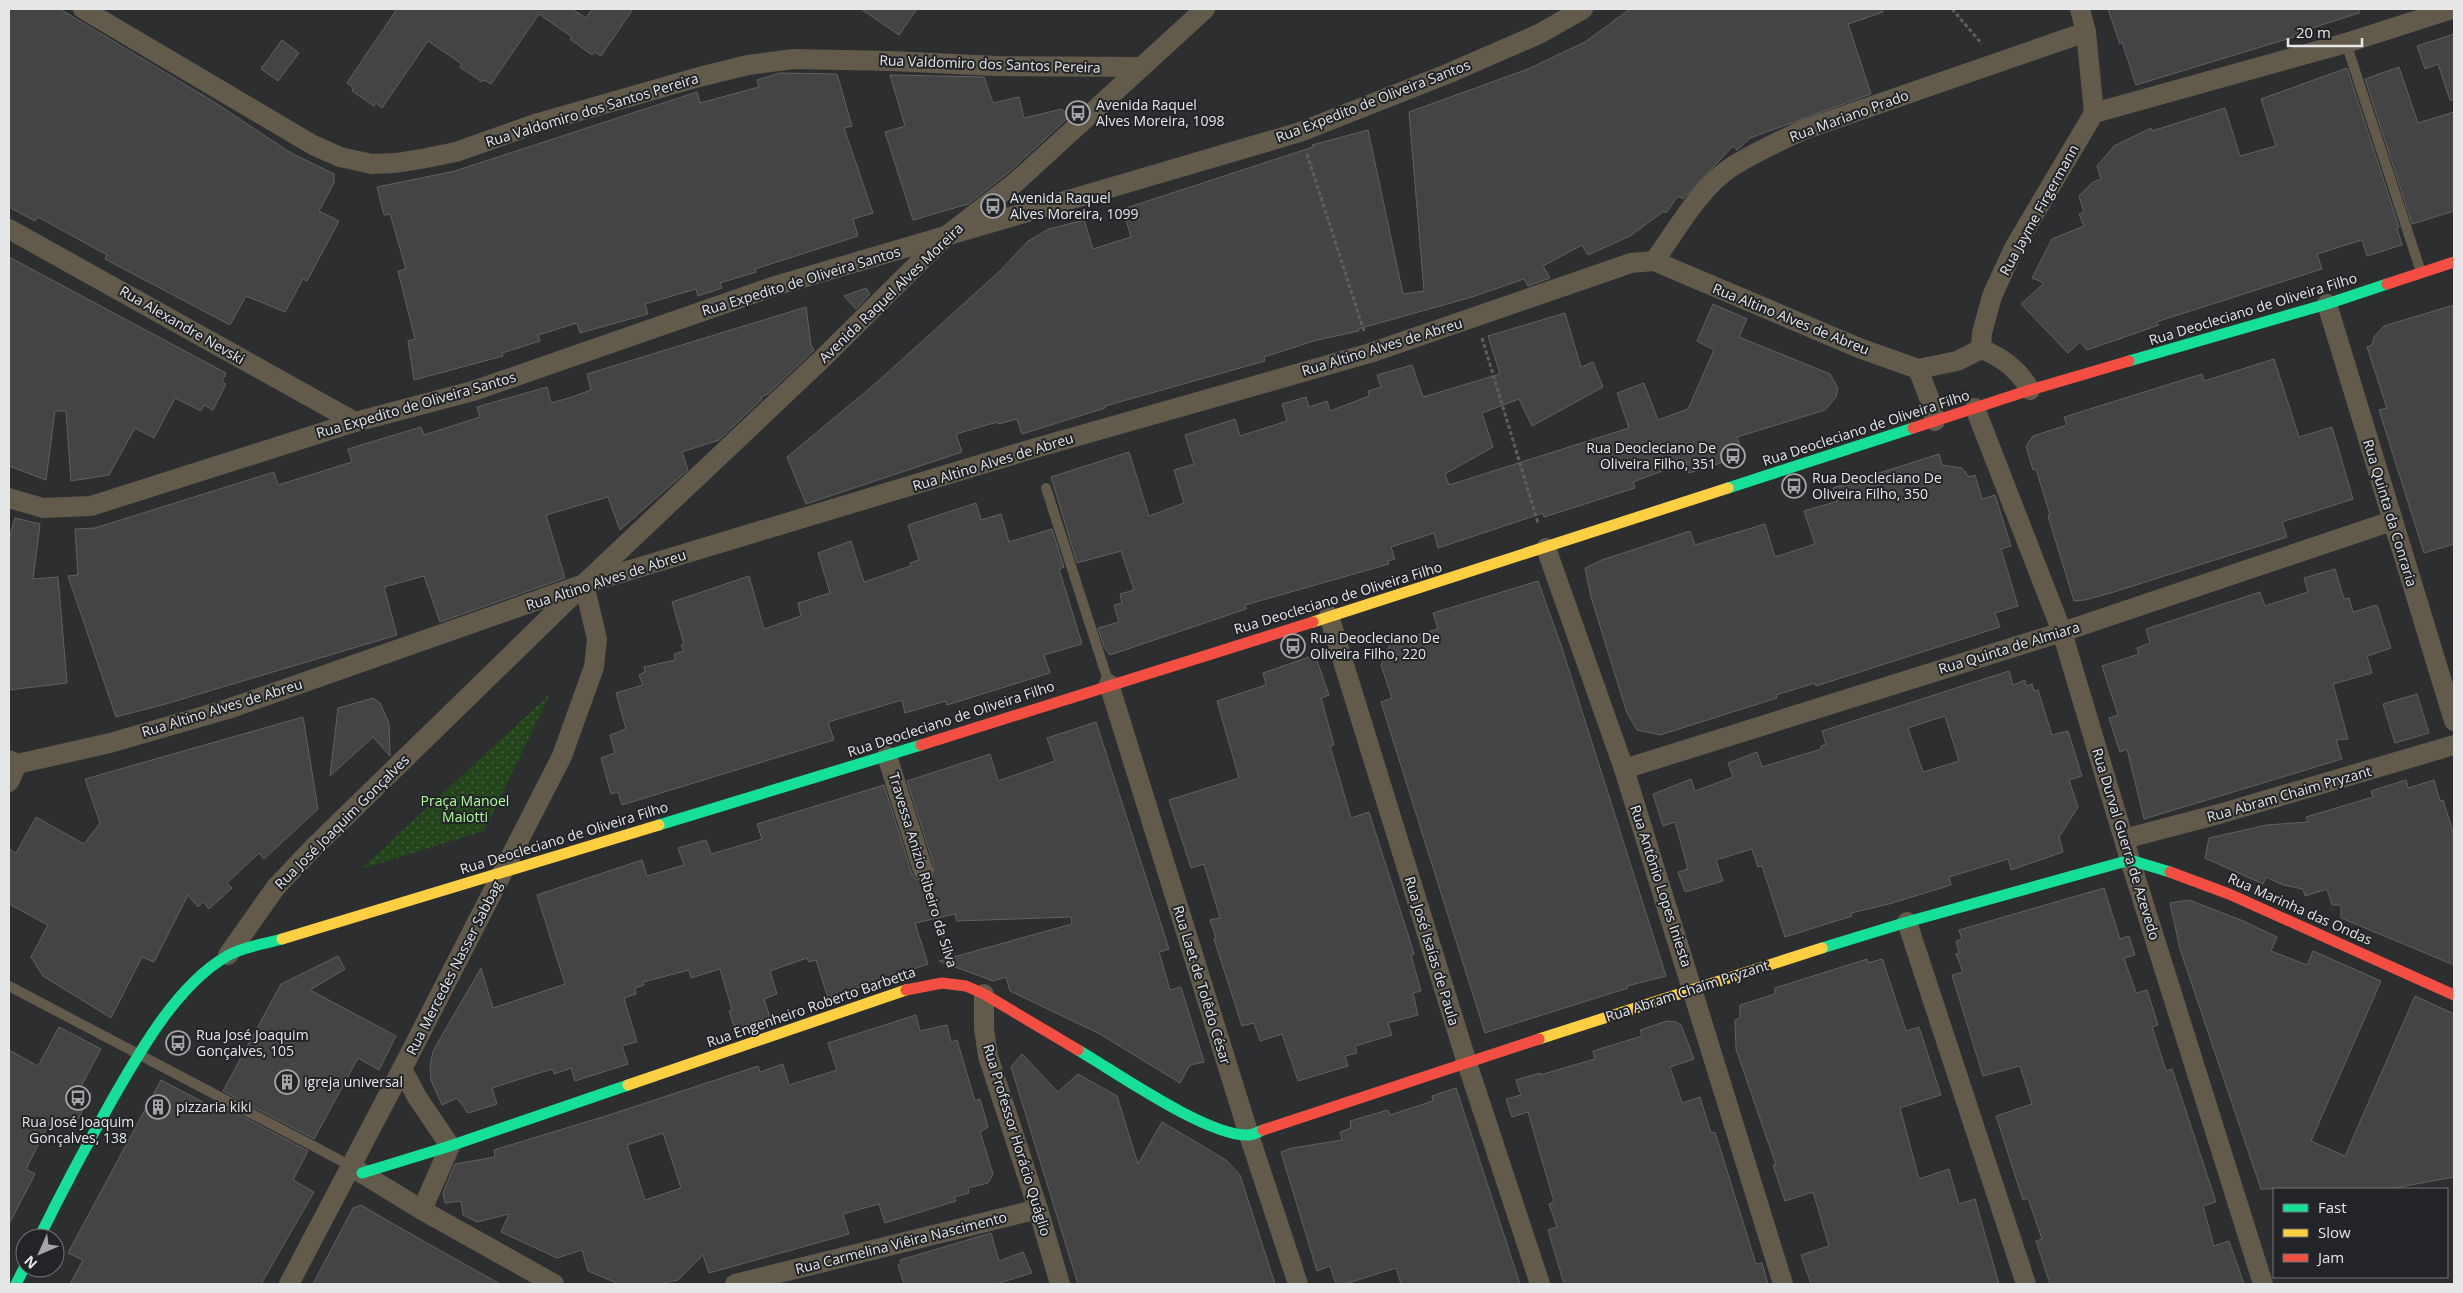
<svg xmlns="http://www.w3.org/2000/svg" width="2463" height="1293" font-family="'Open Sans',sans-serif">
<defs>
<pattern id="grass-dots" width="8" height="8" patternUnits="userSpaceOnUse" patternTransform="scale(1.25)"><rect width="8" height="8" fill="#24451c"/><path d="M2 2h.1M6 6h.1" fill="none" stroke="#44603d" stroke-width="1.8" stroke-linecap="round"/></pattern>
</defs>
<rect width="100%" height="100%" fill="#2c2e30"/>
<polygon fill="url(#grass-dots)" points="550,694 484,831 361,869"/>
<g fill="#444445" stroke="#606160" fill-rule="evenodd">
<polygon points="9,9 60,9 214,102 291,153 334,174 334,183 319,211 339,221 307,281 303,279 285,312 246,296 230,325 105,259 107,255 38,217 35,221 9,207"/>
<polygon points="397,9 572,9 586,18 592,9 633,9 601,56 594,52 592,55 570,39 572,37 539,14 491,84 484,80 482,82 460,67 462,64 428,41 382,108 376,103 374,106 352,91 353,88 347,83"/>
<polygon points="861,9 917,9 899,35"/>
<polygon points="1630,9 1882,9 1883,12 1848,24 1871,94 1750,138 1737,150 1733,146 1683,199 1678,196 1666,213 1664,211 1630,236 1588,255 1582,245 1543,266 1550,278 1528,286 1524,279 1472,297 1358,329 1359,331 1317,340 1264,357 1265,361 1105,406 1105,408 1022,434 1017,419 998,424 997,422 956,434 962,452 806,504 787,457 875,384 1001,270 1028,241 1049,229 1084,220 1093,249 1131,237 1123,209 1313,147 1312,145 1368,130 1403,294 1424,291 1409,112 1528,69 1585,42"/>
<polygon points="2108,9 2359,9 2359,13 2297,33 2297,36 2136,85 2122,42 2120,44"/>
<polygon points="2454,34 2454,100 2450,100 2438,64 2425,69 2417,46"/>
<polygon points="282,40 299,53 278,81 261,69"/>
<polygon points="2399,67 2418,123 2454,112 2454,211 2412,224 2365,79"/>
<polygon points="2347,68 2399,227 2397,228 2402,245 2367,256 2362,240 2317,254 2322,269 2156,322 2159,325 2087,350 2080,342 2068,353 2021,304 2044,283 2032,278 2052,239 2084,226 2079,214 2084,212 2079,196 2093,182 2101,179 2097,166 2114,146 2151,128 2152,131 2225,108 2240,156 2276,146 2261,99"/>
<polygon points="780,73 837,74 852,126 844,128 873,213 853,219 858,236 755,269 756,272 720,283 722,288 698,296 696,289 645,304 648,314 580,333 577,323 538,335 540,341 502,353 503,356 414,380 408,341 415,339 398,271 406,269 390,214 384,215 377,187 455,171 697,92 700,103 759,87 757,80"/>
<polygon points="890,75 984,77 993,103 1019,97 1024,118 1062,109 1069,117 1008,173 968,204 913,220 885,132 905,126"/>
<polygon points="9,257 226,373 222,382 226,384 213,410 204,405 201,411 175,398 154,438 135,428 109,475 71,481 66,411 55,411 46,480 9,466"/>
<polygon points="866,288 870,294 856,309 844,296"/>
<polygon points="1713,304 1747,319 1739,337 1830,374 1838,388 1836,397 1825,410 1737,437 1743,456 1689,473 1686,462 1633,482 1635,488 1544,517 1543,513 1438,548 1434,533 1391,547 1395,559 1388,561 1389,564 1245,605 1246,609 1110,655 1104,647 1098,628 1119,622 1114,605 1122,603 1120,594 1134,590 1121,551 1077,563 1051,477 1129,452 1149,516 1184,503 1174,470 1194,464 1185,435 1235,419 1240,436 1287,421 1282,404 1306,397 1309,407 1327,401 1330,411 1369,396 1368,391 1381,387 1377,375 1412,365 1423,397 1500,374 1488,336 1565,313 1581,367 1593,362 1603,387 1532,426 1519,399 1482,413 1493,447 1445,474 1449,485 1629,428 1617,393 1644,383 1658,420 1688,409 1714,350 1697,341"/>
<polygon points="2454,305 2454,544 2424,553 2379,410 2387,408 2367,347 2372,345 2374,337 2384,326"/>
<polygon points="806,307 811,345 814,350 768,394 761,397 762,399 719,440 682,452 688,470 620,530 608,497 546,515 565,578 440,622 424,576 384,587 397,635 169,703 116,717 68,576 78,575 75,529 95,528 274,472 278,485 352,462 348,449 421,427 424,435 480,417 477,407 547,387 551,403 572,397 591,390 587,374"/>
<polygon points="2274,359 2299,437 2332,427 2353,499 2282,522 2287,537 2114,592 2085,600 2074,601 2048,516 2050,515 2036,469 2033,470 2026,446 2033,436 2067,425 2064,417 2202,374 2204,381"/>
<polygon points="1939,454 1942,465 1962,468 1969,477 1975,475 1982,499 1995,495 2011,546 2001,549 2018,606 1995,613 2000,627 1816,686 1815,683 1776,695 1777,698 1660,735 1637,730 1627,713 1591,597 1585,568 1602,560 1690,531 1695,545 1765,524 1775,557 1815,544 1804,511 1838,501 1833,488"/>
<polygon points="976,503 981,520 1001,514 1009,542 1052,529 1064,567 1059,569 1082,644 1044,655 1050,673 947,705 946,701 905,713 902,700 828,722 834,740 622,805 618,792 611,794 601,758 615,753 610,735 626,729 616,693 643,685 639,675 645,672 644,667 675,660 674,654 684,651 681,645 684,644 672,602 749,576 764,629 801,616 798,603 830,593 818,553 851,541 864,582 911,566 910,563 919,560 908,525"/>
<polygon points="15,518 40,524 33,579 58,577 67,683 9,690 9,539"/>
<polygon points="2335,569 2344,599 2349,598 2353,612 2377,605 2391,648 2367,656 2372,673 2333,684 2348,739 2336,740 2342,759 2144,819 2127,749 2120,752 2109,718 2118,715 2102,666 2139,654 2137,648 2150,643 2146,629 2260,592 2265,606 2308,592 2304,578"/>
<polygon points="1538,581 1561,645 1666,976 1627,986 1628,988 1485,1033 1381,702 1392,698 1381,665 1391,642 1438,629 1433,613"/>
<polygon points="1315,655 1329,695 1321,698 1334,745 1330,746 1351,818 1369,812 1411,944 1414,954 1411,955 1421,991 1413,993 1418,1015 1388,1023 1392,1035 1355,1046 1357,1053 1345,1056 1348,1066 1298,1081 1282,1034 1260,1041 1254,1023 1242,1026 1214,939 1216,938 1210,920 1220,918 1204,864 1191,868 1169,800 1239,778 1217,701 1266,685 1263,673"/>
<path d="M 2009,671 L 2013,685 L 2025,680 L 2026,686 L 2032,684 L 2034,691 L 2038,690 L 2052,735 L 2068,731 L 2082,776 L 2069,780 L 2078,807 L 2059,837 L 2063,852 L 2011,870 L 2008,859 L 1949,877 L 1951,885 L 1889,904 L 1851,913 L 1852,916 L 1785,937 L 1762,866 L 1758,867 L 1752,849 L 1716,860 L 1723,881 L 1685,892 L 1678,872 L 1688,869 L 1675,822 L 1663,826 L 1653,794 L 1691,779 L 1695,791 L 1733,777 L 1728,763 L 1757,752 L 1762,767 L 1821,749 L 1821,746 L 1826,744 L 1822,731 ZM 1945,716 L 1959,761 L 1923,772 L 1908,728 Z"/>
<polygon points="2417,694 2429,733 2395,743 2383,704"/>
<polygon points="373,698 380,703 389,723 390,756 373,737 330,776 338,708"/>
<polygon points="303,717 318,809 264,859 259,853 227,883 232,888 209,909 203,902 198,907 188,895 154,962 142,957 111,1018 43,976 31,957 48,925 9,904 9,849 16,853 36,817 84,844 100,823 85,779"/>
<polygon points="1096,722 1169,949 1159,952 1170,990 1181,987 1204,1062 1190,1065 1180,1083 1100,1034 1010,991 1006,977 993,981 939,961 1072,924 1071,917 957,921 955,914 915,923 928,964 828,998 816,960 809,962 807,958 770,971 777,994 764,999 770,1017 735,1029 729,1011 732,1010 720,969 691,978 689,970 643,982 644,985 635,988 636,994 624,998 637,1042 622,1046 628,1064 575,1081 571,1068 554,1074 553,1069 539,1073 492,1088 497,1104 468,1113 457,1098 442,1105 431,1080 430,1066 433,1051 481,968 493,1008 565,984 537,895 642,860 647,876 684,865 678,848 706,840 711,854 762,839 757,824 884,785 912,874 915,879 926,881 932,878 934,866 907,781 990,754 998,781 1055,761 1047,738"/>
<polygon points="2406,780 2408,788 2434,780 2440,801 2443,800 2454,835 2454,965 2341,918 2341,905 2332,905 2327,889 2305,896 2303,889 2283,885 2266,877 2263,884 2205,858 2209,838 2267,825 2308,822 2306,817 2373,797 2371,791"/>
<polygon points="2104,888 2120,939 2129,936 2135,955 2124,958 2136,993 2147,990 2158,1025 2152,1027 2166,1071 2172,1069 2216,1202 2203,1206 2214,1246 2229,1241 2244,1284 2050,1284 2036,1241 2042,1239 2028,1198 2023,1200 1996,1116 2032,1104 2020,1066 1983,1076 1952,975 1963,972 1956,954 1959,953 1956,941 1962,939 1959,930"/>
<polygon points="2189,900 2241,920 2277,937 2271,951 2307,965 2313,951 2381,981 2311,1141 2345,1156 2415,996 2454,1014 2454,1177 2389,1189 2261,1189 2180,949 2170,903"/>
<polygon points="338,956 345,969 310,990 396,1036 379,1070 358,1058 314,1139 223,1091 281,984"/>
<polygon points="1867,959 1868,963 1882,959 1883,961 1906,1031 1919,1027 1941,1095 1900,1108 1919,1179 1949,1169 1959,1204 1975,1199 1999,1284 1811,1284 1801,1255 1829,1246 1813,1192 1785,1201 1773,1165 1776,1165 1736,1049 1735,1020 1740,1018 1740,1005 1775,994 1775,988"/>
<path d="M 916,1015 L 920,1031 L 947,1025 L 951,1042 L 957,1040 L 975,1101 L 980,1099 L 988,1127 L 980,1132 L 993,1174 L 988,1183 L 968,1188 L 969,1193 L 954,1197 L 956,1201 L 885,1223 L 879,1204 L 843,1214 L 849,1234 L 709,1273 L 703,1255 L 678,1280 L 659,1284 L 619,1284 L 588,1271 L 582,1250 L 557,1258 L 501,1232 L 509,1214 L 477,1222 L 463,1215 L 461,1201 L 445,1203 L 443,1193 L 455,1164 L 495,1157 L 494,1150 L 609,1115 L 758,1066 L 760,1072 L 783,1064 L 789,1085 L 837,1070 L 828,1043 ZM 663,1133 L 681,1188 L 645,1200 L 627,1145 Z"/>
<polygon points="1667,1021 1676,1022 1681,1025 1694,1059 1670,1067 1682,1103 1700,1097 1711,1133 1715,1132 1756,1264 1762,1263 1768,1284 1564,1284 1548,1230 1557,1227 1549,1204 1554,1202 1528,1112 1512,1117 1506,1099 1521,1095 1516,1080 1540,1073 1540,1075 1595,1059 1593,1051 1642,1036 1640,1030"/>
<polygon points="59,1027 101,1049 80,1088 91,1094 74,1127 53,1116 26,1169 35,1174 9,1224 9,1050 38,1066"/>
<polygon points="1022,1054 1058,1092 1078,1074 1117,1096 1138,1164 1162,1122 1226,1160 1240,1175 1275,1284 1078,1284 1011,1067"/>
<polygon points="161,1080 214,1108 217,1103 308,1151 293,1180 314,1192 261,1284 70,1284 83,1260 68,1253"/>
<polygon points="1456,1088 1520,1284 1401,1284 1396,1268 1345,1284 1336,1284 1330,1266 1317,1271 1281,1152 1292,1148 1342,1140 1340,1132 1351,1128 1350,1121 1388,1110 1390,1115 1433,1101 1432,1096"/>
<polygon points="361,1205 395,1225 500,1284 313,1284 353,1208"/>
<polygon points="991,1233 999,1261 1023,1252 1032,1273 996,1284 904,1284 898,1265 901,1264 900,1260"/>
</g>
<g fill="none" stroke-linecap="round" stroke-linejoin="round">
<g stroke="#625e55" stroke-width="3" stroke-dasharray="4 2.5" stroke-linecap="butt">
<polyline points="1952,9 1982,44"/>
<polyline points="1307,154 1364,331"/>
<polyline points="1482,338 1538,523"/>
<polyline points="929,890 950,958"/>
</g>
<g stroke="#625a4b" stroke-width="10">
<polyline points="2346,43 2421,272"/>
<polyline points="1046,488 1109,684"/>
<polyline points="9,986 351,1166"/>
</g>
<g stroke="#625a4b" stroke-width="20">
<polyline points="83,9 313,145 340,157 372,164 396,163 426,158 456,152 538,123 699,77 748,65 793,59 891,61 997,66 1142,67"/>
<polyline points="2094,113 2346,43 2452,9"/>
<polyline points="9,229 355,422"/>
<path d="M 1654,261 C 1677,230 1698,190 1730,168 C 1752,153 1779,142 1803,130 L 2086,32"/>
<polyline points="2327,304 2454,721"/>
<polyline points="1981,349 1982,333 1992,296 2014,248 2094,113 2086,32 2080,9"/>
<path d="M 1981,349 C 2002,357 2019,370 2030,390"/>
<polyline points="1918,369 1931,403 1935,421"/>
<polyline points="1975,408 2062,632 2130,860 2263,1284"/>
<polyline points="9,498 43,508 91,506 355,422 473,391 775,286 1300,132 1447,74 1539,34 1583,9"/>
<polyline points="1546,548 1624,769 1783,1284"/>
<polyline points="1329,616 1467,1063 1540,1284"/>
<polyline points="1109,684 1249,1135 1298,1284"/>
<polyline points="887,756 923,870"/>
<polyline points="9,760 17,764 110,743 228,709 584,584 1032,449 1370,353 1631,263 1654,261 1859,348 1918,369 1957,361 1981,349"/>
<polyline points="1624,769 2062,632 2392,521"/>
<polyline points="9,782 17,764"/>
<polyline points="2124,839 2219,814 2454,745"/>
<polyline points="1907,922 2026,1284"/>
<polyline points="228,955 276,887 311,850 584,584 821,360 945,237 1016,182 1205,9"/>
<polyline points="984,994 984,1029 988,1056 1038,1209 1060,1284"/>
<polyline points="402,1069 417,1097 450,1146 422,1210"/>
<polyline points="355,1169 422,1210 554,1284"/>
<polyline points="289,1284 402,1069 562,756 594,667 597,639 584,584"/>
<polyline points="735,1284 1038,1209"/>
</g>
<g stroke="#16e098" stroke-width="11">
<polyline points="2129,361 2327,304 2387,284"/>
<polyline points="1728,488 1913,428"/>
<polyline points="659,825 921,745"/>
<polyline points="1822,948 1907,922 2130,860 2170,872"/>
<path d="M 1078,1050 C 1117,1073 1207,1136 1248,1135 C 1253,1135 1258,1132 1263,1130"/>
<polyline points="362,1173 450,1146 628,1085"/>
<path d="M 39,1238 C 62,1191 86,1146 112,1100 C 140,1051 177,985 227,956 C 242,947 265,944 282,939"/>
<polyline points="16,1284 25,1266"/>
</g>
<g stroke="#ffcf43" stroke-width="11">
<polyline points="1313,622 1728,488"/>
<polyline points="282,939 659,825"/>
<polyline points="1539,1039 1822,948"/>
<polyline points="628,1085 906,990"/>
</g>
<g stroke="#f24e42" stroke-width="11">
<polyline points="2387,284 2454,262"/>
<polyline points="1913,428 2030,390 2129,361"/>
<polyline points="921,745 1313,622"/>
<polyline points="2170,872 2229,894 2454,995"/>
<polyline points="906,990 942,983 966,986 984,994 1078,1050"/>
<polyline points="1263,1130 1539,1039"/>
</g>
</g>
<defs>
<g id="bus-ring" transform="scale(1.25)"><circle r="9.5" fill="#222427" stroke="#a4a6a8" stroke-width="1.5"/><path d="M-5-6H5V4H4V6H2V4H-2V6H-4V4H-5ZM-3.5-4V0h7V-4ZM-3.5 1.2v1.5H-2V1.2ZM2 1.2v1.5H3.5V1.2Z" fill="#a4a6a8"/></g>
<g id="building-ring" transform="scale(1.25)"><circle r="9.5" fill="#222427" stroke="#a4a6a8" stroke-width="1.5"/><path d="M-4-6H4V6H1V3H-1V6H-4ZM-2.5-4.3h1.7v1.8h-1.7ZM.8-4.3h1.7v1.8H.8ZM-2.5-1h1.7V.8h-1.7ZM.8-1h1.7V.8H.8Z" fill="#a4a6a8"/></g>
</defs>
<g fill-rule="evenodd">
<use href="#bus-ring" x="1078" y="113"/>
<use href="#bus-ring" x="993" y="206"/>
<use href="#bus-ring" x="1733" y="456"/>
<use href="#bus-ring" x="1794" y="486"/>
<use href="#bus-ring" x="1293" y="646"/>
<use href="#bus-ring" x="178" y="1043"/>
<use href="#building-ring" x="287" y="1082"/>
<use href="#bus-ring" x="78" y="1098"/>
<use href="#building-ring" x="158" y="1107"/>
</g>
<g text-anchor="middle" stroke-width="4" stroke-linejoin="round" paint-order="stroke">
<g font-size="14" fill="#e5e7e9" stroke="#222427">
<text transform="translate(990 64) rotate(2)" y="5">Rua Valdomiro dos Santos Pereira</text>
<text transform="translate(1373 101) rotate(-21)" y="5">Rua Expedito de Oliveira Santos</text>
<text transform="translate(592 110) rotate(-17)" y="5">Rua Valdomiro dos Santos Pereira</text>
<text transform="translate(1849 116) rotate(-20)" y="5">Rua Mariano Prado</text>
<text transform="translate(2039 210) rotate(-61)" y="5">Rua Jayme Firgermann</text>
<text transform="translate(801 281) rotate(-17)" y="5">Rua Expedito de Oliveira Santos</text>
<text transform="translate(891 293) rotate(-44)" y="5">Avenida Raquel Alves Moreira</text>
<text transform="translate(2253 309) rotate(-17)" y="5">Rua Deocleciano de Oliveira Filho</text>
<text transform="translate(1791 319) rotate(22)" y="5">Rua Altino Alves de Abreu</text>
<text transform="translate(182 325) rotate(30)" y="5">Rua Alexandre Nevski</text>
<text transform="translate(1382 347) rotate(-17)" y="5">Rua Altino Alves de Abreu</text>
<text transform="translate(416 405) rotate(-16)" y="5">Rua Expedito de Oliveira Santos</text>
<text transform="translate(1866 428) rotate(-18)" y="5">Rua Deocleciano de Oliveira Filho</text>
<text transform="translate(993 462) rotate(-17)" y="5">Rua Altino Alves de Abreu</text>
<text transform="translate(2390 513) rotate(73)" y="5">Rua Quinta da Conraria</text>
<text transform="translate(606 580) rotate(-18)" y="5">Rua Altino Alves de Abreu</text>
<text transform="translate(1338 598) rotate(-17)" y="5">Rua Deocleciano de Oliveira Filho</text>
<text transform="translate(2009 648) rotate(-17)" y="5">Rua Quinta de Almiara</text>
<text transform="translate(222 708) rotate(-17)" y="5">Rua Altino Alves de Abreu</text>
<text transform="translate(951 719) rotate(-18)" y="5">Rua Deocleciano de Oliveira Filho</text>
<text transform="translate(2289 794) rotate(-16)" y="5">Rua Abram Chaim Pryzant</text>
<text transform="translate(342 822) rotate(-45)" y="5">Rua José Joaquim Gonçalves</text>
<text transform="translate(564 838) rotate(-17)" y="5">Rua Deocleciano de Oliveira Filho</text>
<text transform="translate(2126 844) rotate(73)" y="5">Rua Durval Guerra de Azevedo</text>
<text transform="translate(923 870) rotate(73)" y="5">Travessa Anizio Ribeiro da Silva</text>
<text transform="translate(1661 886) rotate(72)" y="5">Rua Antônio Lopes Iniesta</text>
<text transform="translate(2300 909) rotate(24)" y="5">Rua Marinha das Ondas</text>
<text transform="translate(1432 951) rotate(73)" y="5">Rua José Isaías de Paula</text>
<text transform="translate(454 968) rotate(-63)" y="5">Rua Mercedes Nasser Sabbag</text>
<text transform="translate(1202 985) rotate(73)" y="5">Rua Laet de Tolêdo César</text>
<text transform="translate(1687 991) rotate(-18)" y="5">Rua Abram Chaim Pryzant</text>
<text transform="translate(811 1007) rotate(-19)" y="5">Rua Engenheiro Roberto Barbetta</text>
<text transform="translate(1017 1140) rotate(73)" y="5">Rua Professor Horácio Quáglio</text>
<text transform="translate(901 1243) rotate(-14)" y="5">Rua Carmelina Viêira Nascimento</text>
</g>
<g font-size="14" fill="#e5e7e9" stroke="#222427" text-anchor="start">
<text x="1096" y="110">Avenida Raquel<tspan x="1096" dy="16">Alves Moreira, 1098</tspan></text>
<text x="1010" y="203">Avenida Raquel<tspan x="1010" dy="16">Alves Moreira, 1099</tspan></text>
<text x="1716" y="453" text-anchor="end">Rua Deocleciano De<tspan x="1716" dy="16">Oliveira Filho, 351</tspan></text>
<text x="1812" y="483">Rua Deocleciano De<tspan x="1812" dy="16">Oliveira Filho, 350</tspan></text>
<text x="1310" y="643">Rua Deocleciano De<tspan x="1310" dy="16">Oliveira Filho, 220</tspan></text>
<text x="196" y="1040">Rua José Joaquim<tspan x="196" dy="16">Gonçalves, 105</tspan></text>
<text x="304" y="1087">igreja universal</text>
<text x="176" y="1112">pizzaria kiki</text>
<text x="78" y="1127" text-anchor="middle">Rua José Joaquim<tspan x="78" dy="16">Gonçalves, 138</tspan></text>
</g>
<g font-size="14" fill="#affc9c" stroke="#222427">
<text x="465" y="806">Praça Manoel<tspan x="465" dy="16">Maiotti</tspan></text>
</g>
</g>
<rect width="2463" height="1293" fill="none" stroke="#e5e7e9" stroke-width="20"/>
<rect x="2273" y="1188" width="175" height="90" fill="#222427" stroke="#707275"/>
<rect x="2283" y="1204" width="25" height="8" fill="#16e098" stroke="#707275"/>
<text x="2318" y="1213" font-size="15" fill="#e5e7e9">Fast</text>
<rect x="2283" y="1229" width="25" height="8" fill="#ffcf43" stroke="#707275"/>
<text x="2318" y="1238" font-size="15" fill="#e5e7e9">Slow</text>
<rect x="2283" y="1254" width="25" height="8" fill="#f24e42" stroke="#707275"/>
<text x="2318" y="1263" font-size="15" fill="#e5e7e9">Jam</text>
<g transform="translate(40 1253) rotate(225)"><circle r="24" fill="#222427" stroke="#707275"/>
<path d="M0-4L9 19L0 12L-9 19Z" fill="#a4a6a8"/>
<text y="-8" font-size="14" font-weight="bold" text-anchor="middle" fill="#e5e7e9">N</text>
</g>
<path d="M2288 38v8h74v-8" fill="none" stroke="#e5e7e9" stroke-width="2.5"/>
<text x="2296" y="38" font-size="15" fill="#e5e7e9" stroke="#222427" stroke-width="4" paint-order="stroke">20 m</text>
</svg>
